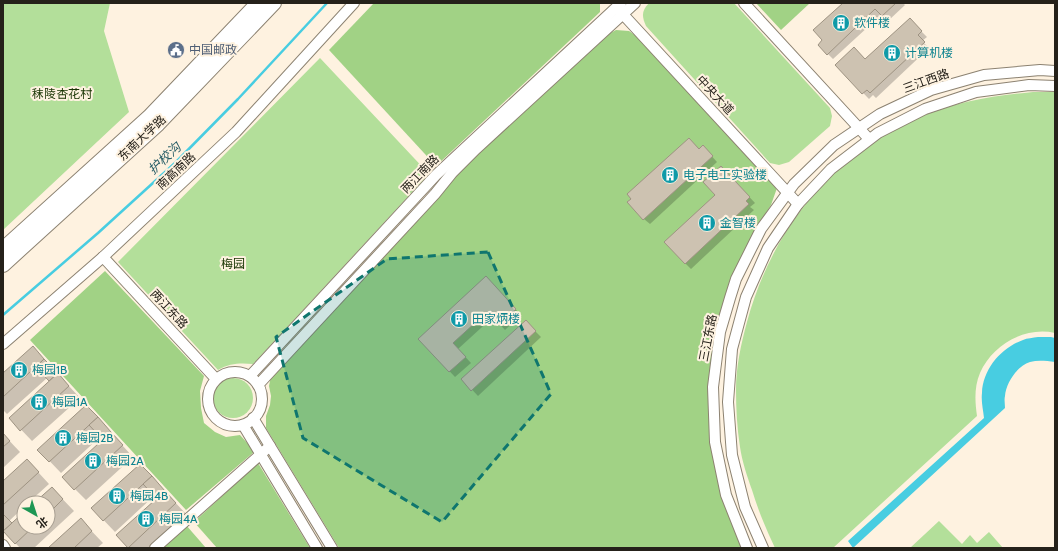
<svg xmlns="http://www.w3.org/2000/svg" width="1058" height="551" font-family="Cabin,'Noto Sans SC',sans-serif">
<rect width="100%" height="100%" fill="#fef2e0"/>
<g fill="#b3df9a">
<polygon points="3,3 110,3 104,31 129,112 3,230"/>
<path d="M 649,3 L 734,3 L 830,108 L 832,116 L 830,126 L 789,162 L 779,165 L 770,163 L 646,26 C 642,17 641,11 649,3 Z"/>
<path d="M 320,58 L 429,174 L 253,364 C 240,363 230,363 218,370 L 118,262 Z"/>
<path d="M 1033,92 L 1055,92 L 1055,333 C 1025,326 992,345 980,373 C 974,387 975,402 977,416 L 833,548 L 775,548 C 766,529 758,510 752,490 C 747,476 742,461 740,447 C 737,428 736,409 736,390 C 736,367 741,344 747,322 C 771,232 832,153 920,117 C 957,101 994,96 1033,92 Z"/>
<circle cx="233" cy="398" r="20"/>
<polygon points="939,521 962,544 970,535 977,543 989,532 1003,548 910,548"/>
</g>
<g fill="#a1d285">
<polygon points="374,3 600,3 600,12 436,166 329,50"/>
<polygon points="756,3 810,3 781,30"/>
<polygon points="616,30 629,31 642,40 777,188 771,205 759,224 717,330 712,355 711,386 712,427 742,548 339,548 266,428 266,416 270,405 271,396 269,386 271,376 456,175 605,36"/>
<polygon points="105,271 204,376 200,391 201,408 204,423 215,432 226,437 240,435 249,445 254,452 186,510 30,340"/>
<polygon points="258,463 310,548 217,548 194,522"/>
<polygon points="186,525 206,548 161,548"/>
</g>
<path fill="#48cde1" d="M 1038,337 L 1051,337 L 1055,338 L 1055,362 C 1046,361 1038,360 1030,362 C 1017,366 1006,383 1005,396 C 1004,400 1005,404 1005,408 L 853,548 L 848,541 L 984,418 C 983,409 981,401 982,393 C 983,369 1001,348 1023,340 C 1027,338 1033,338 1038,337 Z"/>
<g fill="#0003">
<polygon points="844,3 903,3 905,5 888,21 881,15 833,59 819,45 824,40"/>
<polygon points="910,20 927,37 922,41 929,48 876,98 873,95 869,99 836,65 866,61"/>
<polygon points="699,150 708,152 717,162 650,224 644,219"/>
<polygon points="727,173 755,203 750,207 754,210 691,269 685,263"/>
<polygon points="491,283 521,315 505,330 493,317 458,349 471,363 455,377 419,339"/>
<polygon points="531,327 541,337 478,396 462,379"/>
<polygon points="44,359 80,398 32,441 10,418 51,381 47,378 7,414 3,410 3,374"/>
<polygon points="86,406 133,457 86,500 75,489 104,440 101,436 61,473 39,450"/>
<polygon points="3,434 20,452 3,468"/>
<polygon points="140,465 187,515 151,548 129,548 117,535 158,498 155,495 115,532 93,509"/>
<polygon points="38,472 49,484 28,503 24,503 24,507 9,521 12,525 24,514 24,527 48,527 48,503 36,503 52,488 74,511 34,548 20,548 3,530 3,482"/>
<polygon points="81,520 103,543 97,548 50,548"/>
</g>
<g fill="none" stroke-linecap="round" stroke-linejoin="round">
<polyline stroke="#48cde1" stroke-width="2.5" points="3,315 98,233 176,162 238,99 327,3"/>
</g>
<g fill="#cdc2b1" stroke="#9e9382">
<polygon points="843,3 896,3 882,16 875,9 827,55 818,45 822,40 813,30"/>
<polygon points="910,18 922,31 918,35 925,42 870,93 867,90 862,94 835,65 854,47 865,59"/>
<polygon points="689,138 699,149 703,145 713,156 643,220 627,202 631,199 627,194"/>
<polygon points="721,166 750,197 746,201 749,204 685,264 664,242 715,195 703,182"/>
<polygon points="486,276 516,309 499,325 487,312 453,343 466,357 449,372 418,339"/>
<polygon points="526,320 536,331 471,391 461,379"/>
<polygon points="33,346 44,359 3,397 3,373"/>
<polygon points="44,359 58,373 49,381 36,367"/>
<polygon points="58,373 69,386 20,431 9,418"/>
<polygon points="86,405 98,417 49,462 37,450"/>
<polygon points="98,417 111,432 103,440 89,425"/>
<polygon points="111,432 123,445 74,490 62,477"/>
<polygon points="3,433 10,441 3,447"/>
<polygon points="27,459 39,472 3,505 3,481"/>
<polygon points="140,464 152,476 103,521 91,508"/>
<polygon points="152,476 165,491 156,498 143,484"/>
<polygon points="52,487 63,499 48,514 48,503 34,503"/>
<polygon points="165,491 176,503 128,548 116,535"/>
<polygon points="24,512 24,527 33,527 15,544 3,531"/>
<polygon points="3,514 12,523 3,531"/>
<polygon points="81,518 92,531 74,548 48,548"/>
</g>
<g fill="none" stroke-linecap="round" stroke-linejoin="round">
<g stroke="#8c8271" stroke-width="12">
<g id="minor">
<polyline points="744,3 869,139"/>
<polyline points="619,10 798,204"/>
<polyline points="103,257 216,379"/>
<polyline points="3,344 103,257 236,132 354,3"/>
<circle cx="235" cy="399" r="27"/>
<polyline points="250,376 436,175 621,3"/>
<polyline points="258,385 435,194 452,173 476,149 635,3"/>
<polyline points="253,418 332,548"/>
<polyline points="243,425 317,548"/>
<polyline points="3,545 5,548"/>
<polyline points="155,548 270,446"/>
<polyline points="747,548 726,495 715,442 713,387 720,332 730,298 736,279 761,229 794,184 834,145 880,114 931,90 984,75 1040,70 1055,71"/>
<polyline points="763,548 745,507 732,455 728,402 732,349 746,297 768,248 798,204 831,169 878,133 925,109 976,92 1029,85 1055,86"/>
</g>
</g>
<g stroke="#8c8271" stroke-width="16">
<g id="secondary">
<polyline points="3,249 149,117 258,3"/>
<polyline points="3,265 158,124 274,3"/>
</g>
</g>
<use href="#minor" stroke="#fff" stroke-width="10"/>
<use href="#secondary" stroke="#fff" stroke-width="14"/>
</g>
<path fill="#0f766e" fill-opacity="0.2" stroke="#0f766e" stroke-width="3" stroke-dasharray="8 5" stroke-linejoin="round" d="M 488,252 L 551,394 L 442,522 L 303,438 L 276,337 L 387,259 Z"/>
<defs>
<g id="building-disc" transform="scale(0.9)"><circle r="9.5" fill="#0f9aa8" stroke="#fef2e0"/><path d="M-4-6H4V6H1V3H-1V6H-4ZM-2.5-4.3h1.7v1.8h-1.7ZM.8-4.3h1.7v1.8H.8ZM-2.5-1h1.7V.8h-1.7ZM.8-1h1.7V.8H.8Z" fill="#fff"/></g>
<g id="civic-disc" transform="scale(0.9)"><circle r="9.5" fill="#5c6f8a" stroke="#fef2e0"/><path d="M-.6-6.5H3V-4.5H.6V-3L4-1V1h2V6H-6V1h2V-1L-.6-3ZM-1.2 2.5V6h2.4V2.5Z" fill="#fff"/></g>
</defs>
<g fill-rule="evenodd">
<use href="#building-disc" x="841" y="23"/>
<use href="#civic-disc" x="176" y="50"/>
<use href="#building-disc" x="892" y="53"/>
<use href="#building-disc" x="670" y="175"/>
<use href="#building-disc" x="707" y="223"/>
<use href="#building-disc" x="459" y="319"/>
<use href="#building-disc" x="19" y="370"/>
<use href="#building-disc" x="39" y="402"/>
<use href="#building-disc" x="63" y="438"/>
<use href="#building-disc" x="93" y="461"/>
<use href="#building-disc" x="117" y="496"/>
<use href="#building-disc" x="146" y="519"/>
</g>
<g text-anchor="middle" stroke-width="4" stroke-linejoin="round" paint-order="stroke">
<g font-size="12" fill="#0d838f" stroke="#fef2e0" text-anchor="start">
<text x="854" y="27">软件楼</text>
<text x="905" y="57">计算机楼</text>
<text x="683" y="179">电子电工实验楼</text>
<text x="720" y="227">金智楼</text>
<text x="472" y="323">田家炳楼</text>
<text x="32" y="374">梅园1B</text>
<text x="52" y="406">梅园1A</text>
<text x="76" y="442">梅园2B</text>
<text x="106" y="465">梅园2A</text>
<text x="130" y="500">梅园4B</text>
<text x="159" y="523">梅园4A</text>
</g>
<g font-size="12" fill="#4e5e75" stroke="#fef2e0" text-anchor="start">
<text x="189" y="54">中国邮政</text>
</g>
<g font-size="12" fill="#25211a" stroke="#fef2e0">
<text transform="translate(926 81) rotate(-20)" y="4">三江西路</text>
<text transform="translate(715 95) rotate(47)" y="4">中央大道</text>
<text transform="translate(142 138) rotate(-43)" y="4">东南大学路</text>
<text transform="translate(176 171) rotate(-43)" y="4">南高南路</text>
<text transform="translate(420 174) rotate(-46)" y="4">两江南路</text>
<text transform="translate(169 309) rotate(47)" y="4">两江东路</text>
<text transform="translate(708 338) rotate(-79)" y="4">三江东路</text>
</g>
<g font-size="12" fill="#163300" stroke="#fef2e0">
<text x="62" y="98">秣陵杏花村</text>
<text x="233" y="268">梅园</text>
</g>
<g font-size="13" font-style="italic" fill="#2a5f68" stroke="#fef2e0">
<text transform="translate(164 158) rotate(-43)" y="5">护校沟</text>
</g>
</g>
<rect width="1058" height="551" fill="none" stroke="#25211a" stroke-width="8"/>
<g transform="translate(36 515) rotate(141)"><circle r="19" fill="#fef2e0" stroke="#a79e91"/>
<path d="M0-3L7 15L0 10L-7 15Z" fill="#1e9754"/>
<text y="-6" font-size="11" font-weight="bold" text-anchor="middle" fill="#25211a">北</text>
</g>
</svg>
